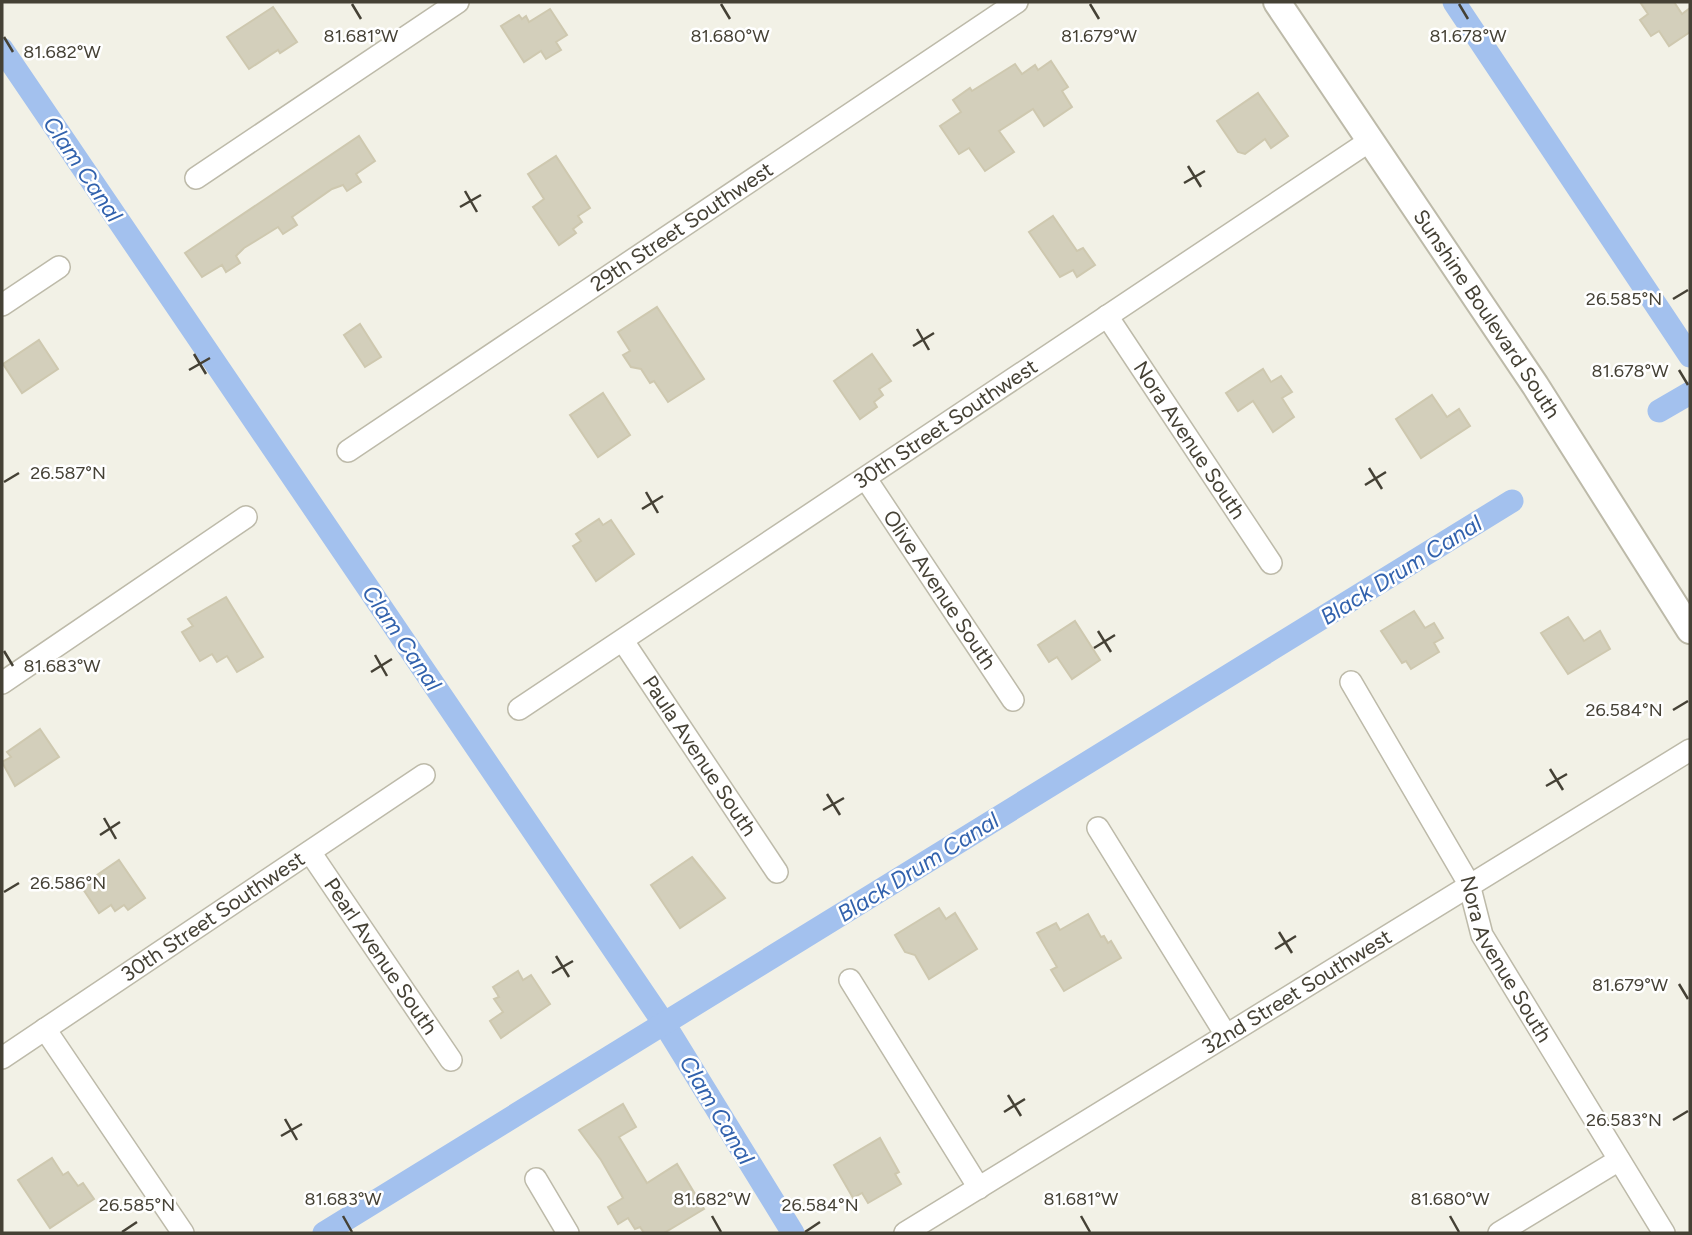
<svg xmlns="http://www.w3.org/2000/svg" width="1692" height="1235" font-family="Figtree,sans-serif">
<rect width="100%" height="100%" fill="#f2f1e6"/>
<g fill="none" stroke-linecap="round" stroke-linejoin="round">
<g stroke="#a3c1ee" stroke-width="23">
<polyline points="1454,2 1690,356"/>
<polyline points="2,49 665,1025 793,1233"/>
<polyline points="1659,411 1690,393"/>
<polyline points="324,1233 1512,501"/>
</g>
</g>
<g fill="#d3cfbb" stroke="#cec8af" stroke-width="2">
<polygon points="1640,2 1674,2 1682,14 1690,8 1690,32 1669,46 1659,31 1651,36 1640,20 1648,14"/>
<polygon points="273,7 297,42 280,53 278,50 249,69 227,37"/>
<polygon points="550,9 567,35 556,42 561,50 546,59 541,51 524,62 501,26 519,15 522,19 526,16 529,22"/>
<polygon points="1051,61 1068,87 1062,91 1072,107 1044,126 1033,109 999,131 1014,152 985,171 969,148 959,154 940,126 961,112 953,100 970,88 972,91 1015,64 1022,74 1035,65 1038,70"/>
<polygon points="1258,93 1288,136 1271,148 1265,139 1245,154 1238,152 1217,121"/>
<polygon points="359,136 375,161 356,174 361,182 347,191 343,185 332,189 292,217 297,225 283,234 278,227 244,248 236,256 240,263 226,272 222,265 202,277 185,253"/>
<polygon points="556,156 590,208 578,216 582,222 573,229 576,233 559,245 533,207 544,199 528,174"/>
<polygon points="1053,216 1077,251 1083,248 1095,265 1077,277 1073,270 1060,277 1029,232"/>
<polygon points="657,307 704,379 668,402 654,381 650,383 641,369 631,367 623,355 630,351 618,332"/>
<polygon points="360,324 381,357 365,367 344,335"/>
<polygon points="39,340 58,369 22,393 3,364"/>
<polygon points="872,354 891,381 879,389 883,395 874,402 877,407 860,419 834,381"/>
<polygon points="1263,369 1271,382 1281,376 1292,392 1282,398 1294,417 1273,432 1253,401 1238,411 1226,393"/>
<polygon points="603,393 630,435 598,457 570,415"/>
<polygon points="1432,395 1447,417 1459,409 1470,426 1421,458 1396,419"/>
<polygon points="599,519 603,525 611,520 634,554 596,581 573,546 581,541 576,534"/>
<polygon points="226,597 263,657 237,672 227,656 217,662 212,654 200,661 182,632 193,626 188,619"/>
<polygon points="1414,611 1425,628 1434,623 1443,638 1434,643 1439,652 1411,669 1406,661 1402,663 1381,631"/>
<polygon points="1568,617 1584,641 1600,631 1610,649 1568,674 1541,633"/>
<polygon points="1075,621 1100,660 1072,679 1057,657 1049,662 1038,645"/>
<polygon points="40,729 59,757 15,786 2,762 11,757 7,752"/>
<polygon points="692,857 725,898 680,928 651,885"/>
<polygon points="119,860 145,898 128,910 124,905 115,911 111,905 99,913 81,886"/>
<polygon points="939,908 946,919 955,913 977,949 929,979 915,955 905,952 895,935"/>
<polygon points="1088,914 1101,937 1104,936 1108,943 1111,941 1121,958 1064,991 1051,970 1057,967 1037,933 1056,923 1060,930"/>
<polygon points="518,971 523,980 531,975 550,1004 501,1038 490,1021 503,1012 494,999 499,997 493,987"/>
<polygon points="623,1104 636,1127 619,1137 647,1183 677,1164 704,1209 664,1233 644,1233 640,1227 635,1229 628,1218 618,1224 608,1207 623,1198 601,1160 579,1130"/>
<polygon points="880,1138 899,1172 895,1174 901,1184 868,1203 862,1193 853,1198 834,1165"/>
<polygon points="52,1158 63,1175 68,1172 78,1186 83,1183 94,1199 50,1228 18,1180"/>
</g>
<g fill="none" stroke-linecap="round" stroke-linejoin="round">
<g stroke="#bdbaa9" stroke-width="24">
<g id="minor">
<polyline points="196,178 458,2"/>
<polyline points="2,305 59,267"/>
<path id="s1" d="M 1107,316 L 1271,563"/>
<path id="s2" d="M 348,451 L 1017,2"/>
<path id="s3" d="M 866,479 L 1013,700"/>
<path id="s4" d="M 623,641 L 777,872"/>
<path id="s5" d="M 1351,682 L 1469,884 L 1482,935 L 1664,1233"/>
<polyline points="2,683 246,517"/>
<path id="s6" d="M 519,709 L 1371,140"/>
<polyline points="1098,828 1226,1035"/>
<path id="s7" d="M 310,852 L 451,1060"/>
<polyline points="850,980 979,1188"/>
<polyline points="45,1029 183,1233"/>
<path id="s8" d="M 2,1058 L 424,775"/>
<polyline points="536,1179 568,1233"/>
<path id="s9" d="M 905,1233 L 1690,750"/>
<polyline points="1499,1233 1619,1160"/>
</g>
</g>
<g stroke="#bdbaa9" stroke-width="30">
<g id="tertiary">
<path id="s10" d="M 1277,2 L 1535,385 L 1690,630"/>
</g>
</g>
<use href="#minor" stroke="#fff" stroke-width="21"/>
<use href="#tertiary" stroke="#fff" stroke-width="26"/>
</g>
<path fill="none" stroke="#454135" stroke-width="2.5" d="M 352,4 L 361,19M 721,4 L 730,19M 1090,4 L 1099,19M 1459,4 L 1468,19M 4,37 L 13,52M 1188,166 L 1201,187M 1184,183 L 1205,171M 465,191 L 477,212M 460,207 L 481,195M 1673,299 L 1688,290M 917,329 L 929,350M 913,346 L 934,333M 194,354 L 206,374M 189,370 L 210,358M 1679,370 L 1688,385M 1369,468 L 1382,489M 4,482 L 19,473M 1365,485 L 1386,472M 646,492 L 658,513M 642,509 L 663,496M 1098,631 L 1111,652M 1094,648 L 1115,635M 4,651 L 13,666M 375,655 L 387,676M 371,672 L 392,659M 1673,710 L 1688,701M 1550,769 L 1563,790M 1546,786 L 1567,774M 827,794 L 840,815M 823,810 L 844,798M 104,818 L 116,839M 100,835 L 120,822M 4,892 L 19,883M 1279,932 L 1292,953M 1275,949 L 1296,936M 556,956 L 569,977M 552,973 L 573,961M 1679,984 L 1688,999M 1008,1095 L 1021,1116M 1004,1112 L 1025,1099M 285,1119 L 297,1140M 1673,1120 L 1688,1111M 281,1136 L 302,1124M 343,1216 L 352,1232M 712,1216 L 721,1232M 1081,1216 L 1090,1232M 1450,1216 L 1459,1232M 122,1232 L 137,1222M 805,1232 L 820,1222"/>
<g text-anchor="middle" stroke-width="5" stroke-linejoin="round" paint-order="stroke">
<g font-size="21" fill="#454135" stroke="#fff">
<text dy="7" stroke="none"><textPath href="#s2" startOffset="402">29th Street Southwest</textPath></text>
<text dy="7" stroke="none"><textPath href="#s10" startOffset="376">Sunshine Boulevard South</textPath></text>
<text dy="7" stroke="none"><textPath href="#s6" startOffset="513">30th Street Southwest</textPath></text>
<text dy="7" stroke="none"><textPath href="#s1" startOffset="149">Nora Avenue South</textPath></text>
<text dy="7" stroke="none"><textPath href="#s3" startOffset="133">Olive Avenue South</textPath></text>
<text dy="7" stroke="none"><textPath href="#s4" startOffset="138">Paula Avenue South</textPath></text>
<text dy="7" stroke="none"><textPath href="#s8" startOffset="254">30th Street Southwest</textPath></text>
<text dy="7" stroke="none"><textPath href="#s7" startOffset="126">Pearl Avenue South</textPath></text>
<text dy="7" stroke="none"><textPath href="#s5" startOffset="318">Nora Avenue South</textPath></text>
<text dy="7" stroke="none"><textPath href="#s9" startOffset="460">32nd Street Southwest</textPath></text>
</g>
<g font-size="23" font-style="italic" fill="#3262ad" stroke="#fff">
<text transform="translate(83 169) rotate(56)" y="8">Clam Canal</text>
<text transform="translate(1401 570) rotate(-32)" y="8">Black Drum Canal</text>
<text transform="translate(402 638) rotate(56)" y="8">Clam Canal</text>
<text transform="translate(918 867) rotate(-32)" y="8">Black Drum Canal</text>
<text transform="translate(717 1110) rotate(59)" y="8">Clam Canal</text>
</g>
</g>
<g font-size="18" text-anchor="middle" fill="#454135" stroke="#fff" stroke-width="5" stroke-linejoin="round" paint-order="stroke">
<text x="361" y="42">81.681°W</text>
<text x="730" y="42">81.680°W</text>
<text x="1099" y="42">81.679°W</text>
<text x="1468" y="42">81.678°W</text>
<text x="62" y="58">81.682°W</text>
<text x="1624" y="305">26.585°N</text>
<text x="1630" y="377">81.678°W</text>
<text x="68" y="479">26.587°N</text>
<text x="62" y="672">81.683°W</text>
<text x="1624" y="716">26.584°N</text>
<text x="68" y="889">26.586°N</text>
<text x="1630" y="991">81.679°W</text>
<text x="1624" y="1126">26.583°N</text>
<text x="343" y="1205">81.683°W</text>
<text x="712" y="1205">81.682°W</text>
<text x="1081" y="1205">81.681°W</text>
<text x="1450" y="1205">81.680°W</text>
<text x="137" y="1211">26.585°N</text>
<text x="820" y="1211">26.584°N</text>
</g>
<rect width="1692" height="1235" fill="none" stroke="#454135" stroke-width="7"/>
</svg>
